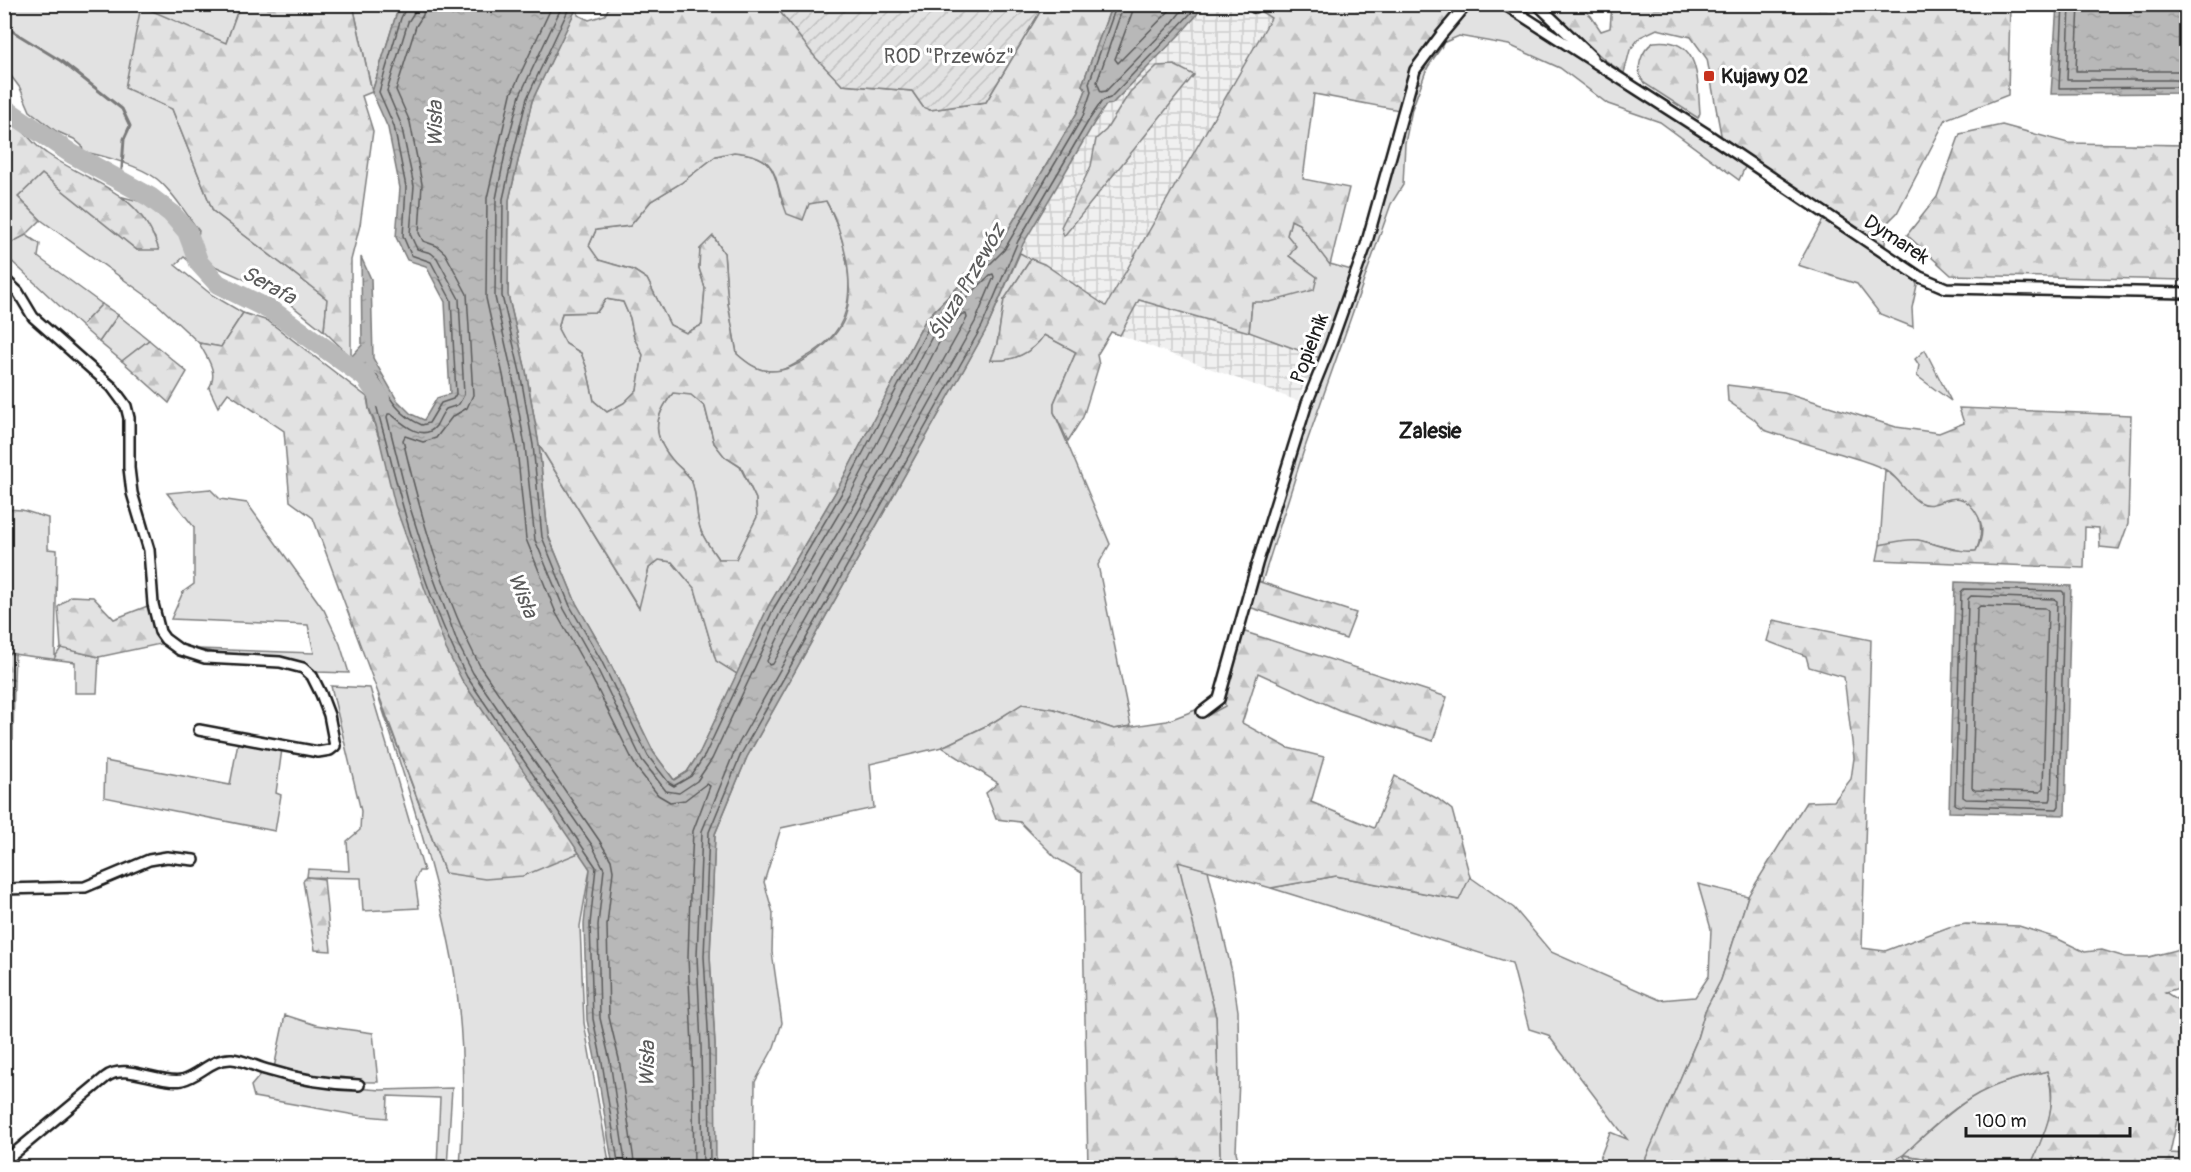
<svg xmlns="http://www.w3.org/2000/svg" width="2191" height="1172" font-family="Pangolin,sans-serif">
<defs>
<pattern id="industrial-grid" width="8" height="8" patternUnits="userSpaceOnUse" patternTransform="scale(1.5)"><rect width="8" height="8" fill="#f0f0f0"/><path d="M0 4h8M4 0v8" fill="none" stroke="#cdcdcd"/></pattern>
<pattern id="forest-firs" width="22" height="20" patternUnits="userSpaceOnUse" patternTransform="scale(1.5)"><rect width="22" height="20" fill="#e2e2e2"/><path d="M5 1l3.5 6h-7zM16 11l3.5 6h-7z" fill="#c1c1c1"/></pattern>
<pattern id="garden-furrows" width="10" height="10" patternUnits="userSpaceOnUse" patternTransform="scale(1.5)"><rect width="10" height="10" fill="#e2e2e2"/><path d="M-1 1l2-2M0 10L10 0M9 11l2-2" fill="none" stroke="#c1c1c1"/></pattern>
<pattern id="water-ripples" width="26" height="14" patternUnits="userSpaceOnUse" patternTransform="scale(1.5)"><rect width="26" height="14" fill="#b8b8b8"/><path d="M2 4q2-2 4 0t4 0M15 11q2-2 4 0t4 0" fill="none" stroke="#9e9e9e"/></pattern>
</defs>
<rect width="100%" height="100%" fill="#fff"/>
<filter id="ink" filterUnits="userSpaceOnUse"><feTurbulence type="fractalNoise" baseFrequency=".0167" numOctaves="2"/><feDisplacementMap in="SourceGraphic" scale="12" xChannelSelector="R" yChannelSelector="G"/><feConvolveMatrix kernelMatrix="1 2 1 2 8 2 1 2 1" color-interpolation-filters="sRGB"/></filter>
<g filter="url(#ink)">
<g fill="url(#industrial-grid)">
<polygon points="1202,5 1251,5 1271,17 1106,307 1044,264 1020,253 1023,244 1094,123 1106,105 1112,104 1181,33 1196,16"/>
<polygon points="1139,300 1249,332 1320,358 1311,381 1305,381 1298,401 1120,335"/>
</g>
<g fill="#e2e2e2" stroke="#7f7f7f" stroke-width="1.5">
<path d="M 4,5 L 240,5 L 226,43 L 172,109 L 213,211 L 327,299 L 324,331 L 277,294 L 217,267 L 206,265 L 198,269 L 184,257 L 175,265 L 212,295 L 243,313 L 221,347 L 199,343 L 155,302 L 41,220 L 18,197 L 42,174 L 137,250 L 155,238 L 123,197 L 154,205 L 168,218 L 190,250 L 196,246 L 199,231 C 186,214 174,193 157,179 C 142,167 103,155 83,152 L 82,146 L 74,139 L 56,131 L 30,111 L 20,88 L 5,68 Z"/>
<polygon points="353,5 404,5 396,15 372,92"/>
<polygon points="1472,5 1496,5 1509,11 1746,165 1739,180 1660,122 1608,104 1560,68 1509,45 1459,36 1445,42 1445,32"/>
<polygon points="1422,82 1412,109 1405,143 1403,185 1391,204 1303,453 1262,582 1254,580 1412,85"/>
<path d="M 734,152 C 767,155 774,164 780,196 L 809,203 L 826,201 C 841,228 852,267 848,299 C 845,328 827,345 803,359 C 792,366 783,372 769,371 C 756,370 746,362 737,354 L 728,304 L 724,253 L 714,237 L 700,249 L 699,268 L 705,288 L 702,325 L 686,333 L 670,325 L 647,279 L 633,270 L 598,260 L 589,246 L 596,230 L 630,226 L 651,201 L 681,183 L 716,156 Z"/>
<polygon points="1291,220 1299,224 1330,264 1355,271 1320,358 1249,332 1252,302 1258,301 1317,277 1289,256 1287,235"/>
<polygon points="1823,220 1913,276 1917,285 1912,308 1913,327 1880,314 1857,284 1798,265"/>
<polygon points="26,235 40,244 38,257 102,304 81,326 5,255 4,246"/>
<path d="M 1020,253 L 1031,259 L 1004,300 L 997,344 L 991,360 C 1013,362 1032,352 1044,335 L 1076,352 L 1054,403 L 1054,412 L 1110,544 L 1098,565 L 1131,726 L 1114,729 L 1054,709 L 1022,705 L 992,723 L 942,747 L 870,764 L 874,808 L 781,828 L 764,882 L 773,913 L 772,952 L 782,1023 L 774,1047 L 755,1082 L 754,1167 L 715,1167 L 715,1045 L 710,956 L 715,834 L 747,757 L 987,328 Z"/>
<polygon points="606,299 623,302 630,318 634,338 643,355 637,390 624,403 607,412 594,401 587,369 581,353 566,344 558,329 562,313 597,312"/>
<polygon points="118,315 149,340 122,361 99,342"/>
<polygon points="1925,350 1951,401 1917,376 1919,365 1915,359"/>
<path d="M 673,393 L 692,394 L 705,407 L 714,443 L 725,457 L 740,467 L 756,499 L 757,517 L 736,560 L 718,559 C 712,550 705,541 701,531 C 695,516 698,495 691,480 C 688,474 680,468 675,463 C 653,438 651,420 673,393 Z"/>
<polygon points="539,445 638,607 649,568 659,560 672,562 695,589 716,660 737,674 700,752 687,772 674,780 654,753 607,657 576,603 548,535"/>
<path d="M 1885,470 L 1929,504 C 1938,501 1947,497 1957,498 C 1982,500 1985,533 1976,551 L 1966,552 L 1917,540 L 1880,545 Z"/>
<polygon points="210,489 220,499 247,503 324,610 340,644 349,673 317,672 297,661 222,654 198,649 314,653 308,625 171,619 183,592 194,584 194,527 167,493"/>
<polygon points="4,509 22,510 48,518 48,549 57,550 55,657 61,648 99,657 97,693 75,693 75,662 5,653"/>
<polygon points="331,686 370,688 424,871 419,871 415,880 419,908 363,911 361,878 307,877 308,869 349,871 347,841 360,830 361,811"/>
<path d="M 378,695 L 445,873 L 523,873 L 581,852 L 590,869 L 580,926 L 584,1023 L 610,1167 L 460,1167 C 465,1098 464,1027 452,958 C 435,869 406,781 378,695 Z"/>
<polygon points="238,742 282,749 276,793 281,795 275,831 104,797 105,761 230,785"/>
<polygon points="1177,861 1208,870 1232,972 1238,1011 1239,1078 1236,1152 1240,1167 1215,1167 1220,1156 1216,1017"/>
<polygon points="1336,876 1458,900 1470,877 1514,908 1551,952 1660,1000 1695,997 1709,976 1711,929 1698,884 1748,896 1721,980 1705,1011 1696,1042 1642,1168 1596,1168 1610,1132 1627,1139 1548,1035 1529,1029 1512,963 1271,888"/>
<path d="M 285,1015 L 316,1025 L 373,1033 L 378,1082 C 338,1082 312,1077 274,1068 Z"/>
<path d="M 2047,1071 C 2059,1110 2045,1132 2030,1167 L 1980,1167 L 1904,1155 L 1911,1167 L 1883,1168 C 1917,1146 1943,1114 1977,1094 C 1998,1082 2024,1077 2047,1071 Z"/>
<polygon points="261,1074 326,1086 381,1090 452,1088 447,1167 437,1167 440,1098 388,1096 387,1118 355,1115 254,1097 251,1086"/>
</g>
<g fill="url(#forest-firs)" stroke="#7f7f7f" stroke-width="1.5" fill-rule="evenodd">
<polygon points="240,4 353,5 372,92 362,96 373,131 360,225 351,260 351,357 324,331 327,299 213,211 172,109 125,88 141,6 226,43"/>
<path d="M 610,5 L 777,5 L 781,13 L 842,85 L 912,91 L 923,107 L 930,110 L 986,102 L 1044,5 L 1112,5 L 1082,85 L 1086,90 L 1077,113 L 998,247 L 926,319 L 838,488 L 769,605 L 737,674 L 716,661 L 695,589 L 672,562 L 659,560 L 649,568 L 639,608 L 539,445 L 526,371 L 508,295 L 509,200 L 521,148 L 532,101 L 577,6 L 578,15 L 589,20 L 605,15 ZM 734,152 C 782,156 772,177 787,214 L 803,220 L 809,204 L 826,201 C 843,229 856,285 845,317 C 836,342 795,373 769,371 C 756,370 746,362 737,354 L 728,304 L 724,253 L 713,236 L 700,249 L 699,268 L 705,288 L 702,325 L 686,333 L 670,325 L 647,279 L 633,270 L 599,260 L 589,246 L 596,230 L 630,226 L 651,201 L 681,183 L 716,156 ZM 606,299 L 623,302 L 630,318 L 634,338 L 643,355 L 637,390 L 624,403 L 607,412 L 594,401 L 587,369 L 581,353 L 566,344 L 558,329 L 562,313 L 597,312 ZM 673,393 L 691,395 L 705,407 L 714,443 L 725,457 L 741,467 L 756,499 L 757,517 L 736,559 L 718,559 C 712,550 705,541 701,531 C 695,516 698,495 691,480 C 688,474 680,468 675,463 C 653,438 651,420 673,393 Z"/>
<path d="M 1251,5 L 1465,5 L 1442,24 C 1450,44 1439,48 1430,64 C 1426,69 1424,76 1422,82 L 1412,85 L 1399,110 L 1314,94 L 1303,179 L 1349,188 L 1330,265 L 1299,224 L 1291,220 L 1287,235 L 1296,246 L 1289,256 L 1317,277 L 1314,290 L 1270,302 L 1252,302 L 1249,332 L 1139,300 L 1120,335 L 1111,332 L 1097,355 L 1099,365 L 1083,417 L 1068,441 L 1054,412 L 1054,403 L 1076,352 L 1044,335 C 1032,353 1013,362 991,360 L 997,344 L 1004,300 L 1031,259 L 1044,264 L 1106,306 L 1271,18 Z"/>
<polygon points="1544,5 1579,5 1591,16 1601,31 1610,28 1612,5 2010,5 2008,95 1946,119 1897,213 1886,224 1885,245 1722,140 1707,59 1691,37 1657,29 1640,37 1630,50 1624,73 1605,60"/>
<path d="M 1654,42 C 1701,37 1697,79 1700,113 L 1698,118 L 1644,83 C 1634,70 1641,50 1654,42 Z"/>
<polygon points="1174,65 1194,75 1064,236 1061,227 1091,166 1096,139 1106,130 1130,92 1157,66"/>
<path d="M 5,116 C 22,125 30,143 46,153 C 92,185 139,189 159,250 L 137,250 L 42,174 L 18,197 L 41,220 L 26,235 L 5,246 L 9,215 L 4,211 Z"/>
<polygon points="2002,125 2068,143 2186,145 2186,280 1951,275 1907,235 1937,197 1960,134"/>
<polygon points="102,304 118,315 99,342 81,326"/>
<path d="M 243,313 L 268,321 L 367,397 L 369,409 L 462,680 L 581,852 L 523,876 L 485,879 L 445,873 L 313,518 L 290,501 L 284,431 L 228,393 L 218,407 L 209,388 C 219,372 207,358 199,343 L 221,347 Z"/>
<polygon points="149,340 187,372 169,403 122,361"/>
<path d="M 1727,385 L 1784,392 L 1896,427 L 1939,433 L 1964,423 L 1959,408 L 2131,415 L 2128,524 L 2119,549 L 2100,547 L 2099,528 L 2085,527 L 2084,568 L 1877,560 L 1880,545 C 1892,543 1906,538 1918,540 C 1938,544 1956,553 1976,551 C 1982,540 1984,527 1978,516 C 1957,478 1939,514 1919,502 C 1907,495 1899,478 1886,470 C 1871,462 1854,458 1838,453 C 1813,446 1788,438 1764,430 L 1754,419 L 1728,401 Z"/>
<polygon points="1254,580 1356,613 1346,639 1249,607"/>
<polygon points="71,596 93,597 114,619 150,605 160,644 99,657 61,648 58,607"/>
<path d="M 1773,620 L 1871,640 L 1862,948 L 1885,951 L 1949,927 L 1966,924 L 2019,926 L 2056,938 L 2085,952 L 2102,950 L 2125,957 L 2149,957 L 2184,948 L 2186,949 L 2186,986 L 2165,992 L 2181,1002 L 2186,1009 L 2186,1118 L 2177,1120 L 2170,1153 L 2186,1154 L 2186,1167 L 2030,1167 C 2043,1136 2060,1105 2047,1071 C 2028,1076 2006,1080 1988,1089 C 1956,1103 1929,1131 1903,1155 L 1980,1167 L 1911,1167 L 1903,1155 L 1883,1167 L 1642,1167 L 1696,1042 L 1705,1011 L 1721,980 L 1748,896 L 1806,802 L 1834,801 L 1851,779 L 1854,758 L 1844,677 L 1809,667 L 1806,656 L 1767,641 Z"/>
<polygon points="1242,631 1447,697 1433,741 1339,710 1258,673 1242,723 1288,748 1324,757 1311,802 1374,828 1395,776 1438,799 1452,810 1470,877 1459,900 1336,876 1271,888 1178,862 1216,1017 1220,1156 1215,1167 1088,1167 1082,873 1056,858 1020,822 996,819 986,793 998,783 942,747 992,723 1022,704 1054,709 1114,729 1167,721 1198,709 1203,718 1225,706 1224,693"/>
<polygon points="4,653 15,654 14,680 5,678"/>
<polygon points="307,877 324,879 331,951 315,950 303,881"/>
</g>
<g fill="url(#garden-furrows)" stroke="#7f7f7f" stroke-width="1.5">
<polygon points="777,5 1044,5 986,102 930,110 923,107 912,91 842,85 815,57 781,13"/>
<polygon points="4,678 14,680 13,739 5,739"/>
</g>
<g fill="url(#water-ripples)" stroke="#7a7a7a" stroke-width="1.5">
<polygon points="404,4 578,5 532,101 521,148 509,200 508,295 526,371 539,445 548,535 576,603 607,657 654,753 674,780 687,772 700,752 769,605 838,488 926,319 998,247 1077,113 1086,90 1082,85 1112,5 1202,5 1196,16 1181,33 1112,104 1106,105 1094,123 1023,244 987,328 747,757 715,834 710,956 715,1045 716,1167 613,1167 596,1063 587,1020 584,924 590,869 462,680 446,649 395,505 376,425 369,408 365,377 351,357 362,345 361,257 371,279 373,358 397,400 411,414 424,420 437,398 450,394 445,302 426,266 407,260 396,237 400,188 388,128 372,92 396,15"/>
<polygon points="2057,5 2186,5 2186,93 2051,94"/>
<polygon points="1955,582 2071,586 2065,815 1949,812"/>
</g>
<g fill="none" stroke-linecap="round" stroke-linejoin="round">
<g stroke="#5a5a5a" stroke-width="1.5">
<path d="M 408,4 L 401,18 L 379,92 L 394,126 L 406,187 L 403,236 L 411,255 L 431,262 L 451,300 L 456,394 L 453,399 L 441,403 L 429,423 L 422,425 C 398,415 389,397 377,376 L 374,375 L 371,378 C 374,403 382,425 388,449 C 407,527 430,606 467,677 L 596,867 L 590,924 L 593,1019 L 602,1062 L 619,1168"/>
<path d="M 416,4 L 415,11 L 408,22 L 387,91 L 401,124 L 414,186 L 410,234 L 417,249 L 431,253 L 437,258 L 459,299 L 464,395 L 459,404 C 455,407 450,407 446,409 C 442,413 439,421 436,426 C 423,443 402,423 391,414 L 388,414 L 387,417 L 408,501 L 425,555 L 458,644 L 473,673 L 592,845 L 604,869 L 598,925 L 600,1018 L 610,1061 L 626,1168"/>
<path d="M 425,4 L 423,15 L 416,26 L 396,90 L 410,122 L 422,184 L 419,233 L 423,241 L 437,246 L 445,253 L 467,294 L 473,395 L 467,408 L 452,417 L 436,438 L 423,442 L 405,436 L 403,440 C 421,517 444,598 481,668 L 599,840 L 611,860 L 613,871 L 607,925 L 609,1017 L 619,1059 L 635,1168"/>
<polyline points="553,4 511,94 487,198 486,298 503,375 517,448 526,539 556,613 587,668 636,767 658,795 670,802 685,800 706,784 710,786 693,831 690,895 688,957 692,1046 694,1168"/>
<polyline points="563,4 520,95 507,144 496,199 495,297 512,373 525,446 535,540 564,609 595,664 642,760 666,791 679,793 697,781 712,759 781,611 850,495 937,327 990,275 993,274 994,277 975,322 735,750 702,831 697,956 701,1046 703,1168"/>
<polyline points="571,4 527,98 515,146 503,199 502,296 520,372 533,445 542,537 570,606 601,660 648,756 669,783 674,786 691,776 705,755 774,608 843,491 931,323 1004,250 1083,116 1091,92 1089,83 1117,4"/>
<polyline points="1124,4 1097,82 1101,92 1106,91 1172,23 1187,4"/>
<polyline points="1133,4 1132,13 1115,59 1118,63 1176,4"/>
<polyline points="2063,4 2059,88 2186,87"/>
<polyline points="2070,4 2067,80 2186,80"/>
<polyline points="2079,4 2076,71 2186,71"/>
<polygon points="962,314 966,314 967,318 773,664 769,665 767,661 789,615 858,499 944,333"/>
<polygon points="1964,589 2062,591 2064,593 2059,806 2057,809 1958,806 1955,804 1961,592"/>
<polygon points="1971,596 2054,599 2057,601 2051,798 2050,801 1966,799 1963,797 1968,599"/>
<polygon points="1980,606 2045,608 2048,610 2043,789 2040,792 1975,790 1972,788 1977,609"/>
<polyline points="710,1168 709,1046 704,956 709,832 741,754 982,326 1018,241 1089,120 1102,101 1110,98 1177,28 1191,13 1195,4"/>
</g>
<polyline stroke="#7a7a7a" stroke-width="3" points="4,26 61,61 122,109 130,126 124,139 121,181"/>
<polyline stroke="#b8b8b8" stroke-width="20" points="4,108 72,154 150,197 171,213 187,231 199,263 218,284 274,312 365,377 380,398"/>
<g stroke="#1c1c1c" stroke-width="14">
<g id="minor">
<polyline points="1504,4 1710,136 1920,277 1946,288 2186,293"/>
<polyline points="1537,4 1592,57"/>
<polyline points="1254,7 1256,4"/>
<polyline points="4,279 18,292 33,317 112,387 126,406 129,418 129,468 132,493 149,550 153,604 160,632 165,639 180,650 205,658 280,662 303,668 312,676 321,694 329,715 335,746 330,750 318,752 199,730"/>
<polyline points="1202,712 1219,699 1257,564 1307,403 1330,346 1366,245 1415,70 1441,35 1467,4"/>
<polyline points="4,889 85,887 149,860 167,857 194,860"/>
<path d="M 4,1157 L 11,1156 L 106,1077 C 125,1062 158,1084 182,1080 C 200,1076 211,1058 232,1059 C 244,1060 256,1067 268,1070 C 297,1079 328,1084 359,1085"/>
</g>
</g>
<use href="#minor" stroke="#fff" stroke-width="9"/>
</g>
</g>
<rect fill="#c8321e" stroke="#fff" stroke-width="2" x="1703" y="70" width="12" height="12" rx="3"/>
<g text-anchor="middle" stroke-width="6" stroke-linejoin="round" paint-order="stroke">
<g font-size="20" fill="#575757" stroke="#fff">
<text x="949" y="63">ROD "Przewóz"</text>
</g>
<g font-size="20" font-weight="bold" fill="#1c1c1c" stroke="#fff" text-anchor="start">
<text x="1721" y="83">Kujawy 02</text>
</g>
<g font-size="20" fill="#1c1c1c" stroke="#fff">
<text transform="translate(1897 239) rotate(33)" y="7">Dymarek</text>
<text transform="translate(1309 348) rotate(-69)" y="7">Popielnik</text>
</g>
<g font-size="21" font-style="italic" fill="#5a5a5a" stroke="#fff">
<text transform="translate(435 124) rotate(-90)" y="7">Wisła</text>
<text transform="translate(967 282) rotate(-60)" y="7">Śluza Przewóz</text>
<text transform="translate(269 285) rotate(29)" y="7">Serafa</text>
<text transform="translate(523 595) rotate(68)" y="7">Wisła</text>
<text transform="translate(647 1064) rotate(-89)" y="7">Wisła</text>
</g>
<g font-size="21" font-weight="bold" fill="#1c1c1c" stroke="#fff">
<text x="1430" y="438">Zalesie</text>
</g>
</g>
<rect width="2191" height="1172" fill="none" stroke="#fff" stroke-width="24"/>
<rect x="12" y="12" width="2167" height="1148" fill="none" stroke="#1c1c1c" stroke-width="2" filter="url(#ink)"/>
<path d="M1966 1127v9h164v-9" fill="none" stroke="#1c1c1c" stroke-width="3"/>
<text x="1975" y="1127" font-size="18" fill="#1c1c1c" stroke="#ffffff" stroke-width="4.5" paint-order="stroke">100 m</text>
</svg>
